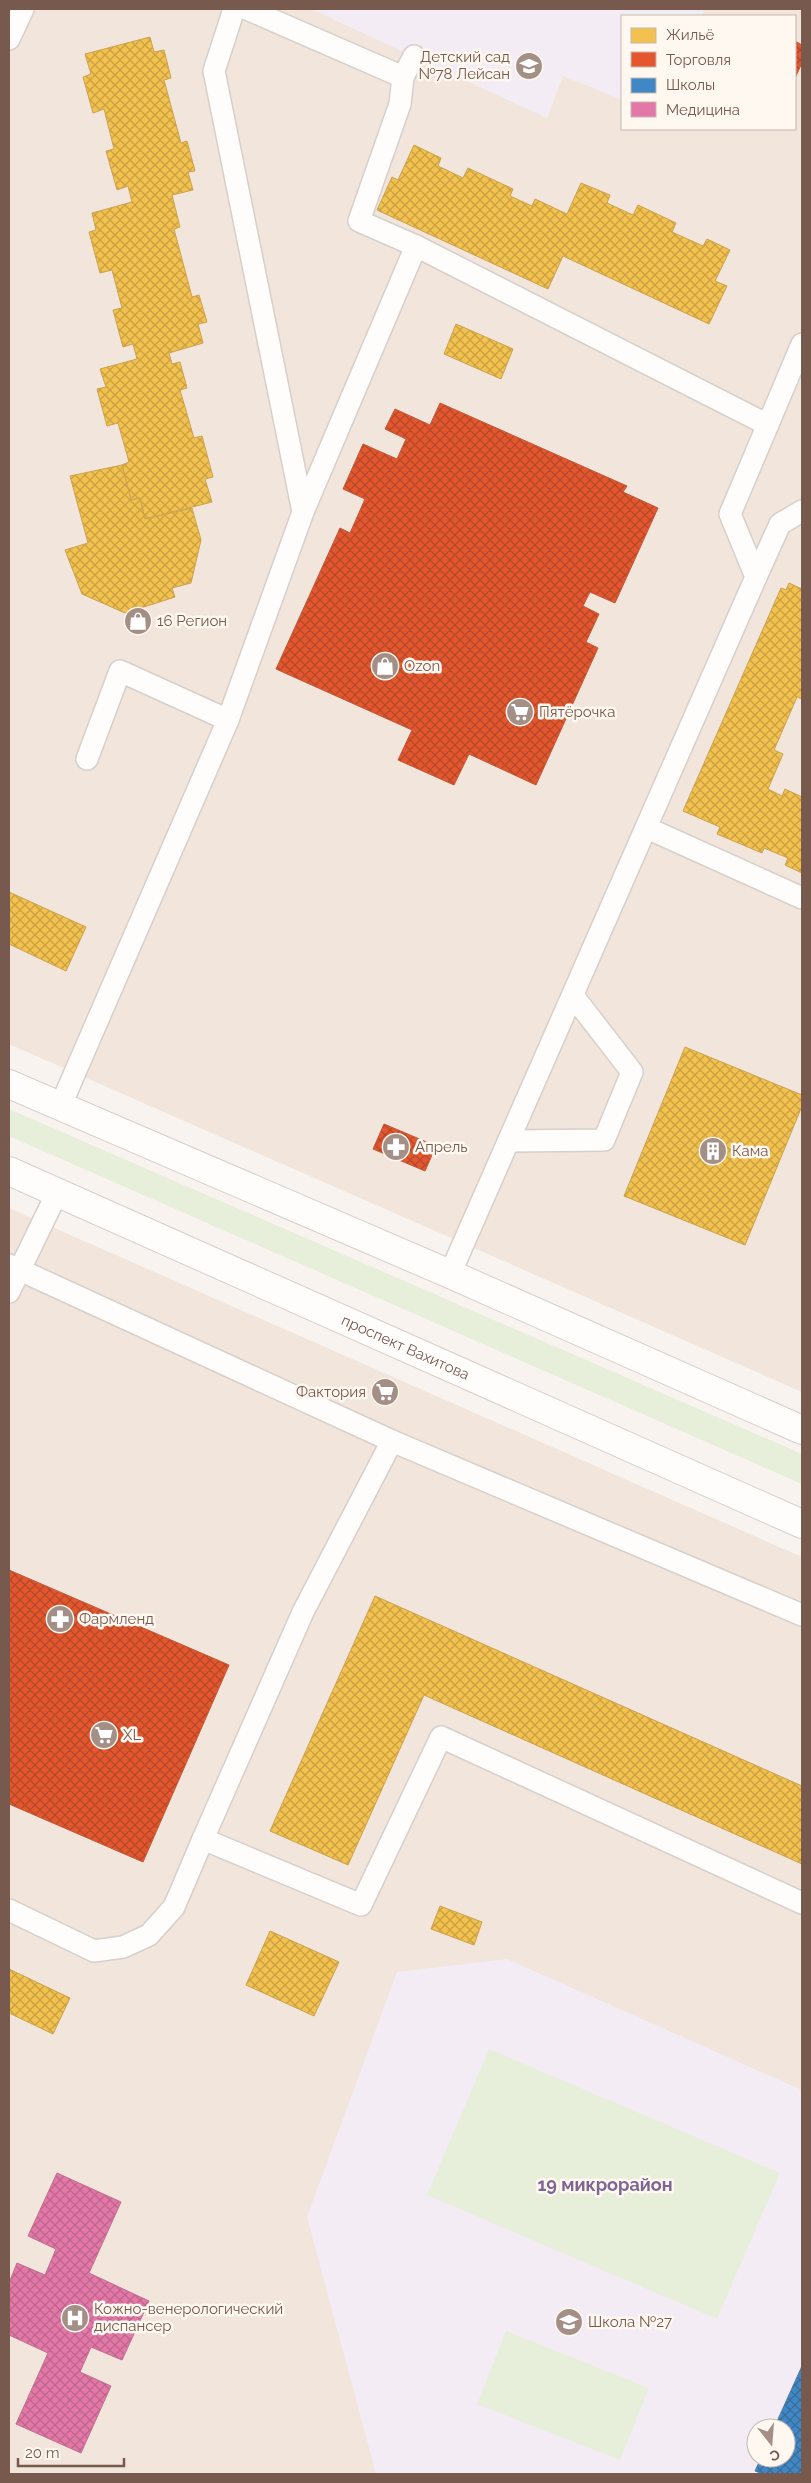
<svg xmlns="http://www.w3.org/2000/svg" width="811" height="2483" font-family="Raleway,sans-serif">
<defs>
<pattern id="homes-cross-hatch" width="8" height="8" patternUnits="userSpaceOnUse" patternTransform="scale(1.25)"><rect width="8" height="8" fill="#f2c14e"/><path d="M0 0l8 8M0 8l8-8" fill="none" stroke="#c9a043"/></pattern>
<pattern id="shops-cross-hatch" width="8" height="8" patternUnits="userSpaceOnUse" patternTransform="scale(1.25)"><rect width="8" height="8" fill="#e4572e"/><path d="M0 0l8 8M0 8l8-8" fill="none" stroke="#b44828"/></pattern>
<pattern id="schools-cross-hatch" width="8" height="8" patternUnits="userSpaceOnUse" patternTransform="scale(1.25)"><rect width="8" height="8" fill="#3f88c5"/><path d="M0 0l8 8M0 8l8-8" fill="none" stroke="#386d9a"/></pattern>
<pattern id="health-cross-hatch" width="8" height="8" patternUnits="userSpaceOnUse" patternTransform="scale(1.25)"><rect width="8" height="8" fill="#e377a8"/><path d="M0 0l8 8M0 8l8-8" fill="none" stroke="#bd658b"/></pattern>
</defs>
<rect width="100%" height="100%" fill="#f8f3ee"/>
<g fill="#f1e5dc" fill-rule="evenodd">
<path d="M 9,9 L 802,9 L 802,1392 L 9,1044 ZM 622,16 L 795,16 L 795,129 L 622,129 Z"/>
<path d="M 9,1208 L 802,1557 L 802,2474 L 9,2474 ZM 756,2428 L 786,2428 L 786,2458 L 756,2458 Z"/>
</g>
<g fill="#f4ecf4" fill-rule="evenodd">
<polygon points="311,9 705,9 702,16 622,16 622,100 563,76 547,118"/>
<path d="M 507,1959 L 802,2090 L 802,2474 L 376,2474 L 307,2217 L 397,1972 ZM 756,2428 L 786,2428 L 786,2458 L 756,2458 Z"/>
</g>
<g fill="#e7eeda">
<polygon points="9,1109 802,1454 802,1484 9,1136"/>
<polygon points="489,2049 780,2173 717,2319 427,2195"/>
<polygon points="506,2331 649,2388 620,2460 477,2404"/>
</g>
<g fill="url(#homes-cross-hatch)" stroke="#cda24e">
<polygon points="150,37 154,52 164,50 171,78 164,80 181,143 187,141 195,171 188,172 193,190 172,195 180,227 174,229 192,297 199,295 207,322 198,324 203,343 169,353 172,364 180,362 187,388 180,390 194,438 202,436 213,477 205,479 212,502 145,519 140,498 131,500 122,465 129,462 118,423 107,426 97,389 106,387 100,369 137,359 133,344 123,347 113,310 122,308 112,270 100,273 89,232 96,230 92,213 132,202 128,186 117,190 106,151 114,149 104,109 93,113 83,77 91,74 85,54"/>
<polygon points="414,145 441,158 438,166 463,178 468,168 513,189 510,196 532,206 535,199 567,214 581,183 610,195 607,203 633,215 638,205 676,223 672,232 703,246 707,239 730,250 715,281 727,286 709,324 563,256 548,289 377,210 392,177 398,180"/>
<polygon points="456,324 513,349 501,379 444,354"/>
<polygon points="122,465 131,500 140,498 145,519 192,508 201,540 191,583 172,588 175,597 125,613 82,594 65,550 88,543 70,476"/>
<polygon points="789,583 802,589 802,699 797,697 774,750 783,754 768,789 782,796 785,789 802,797 802,873 785,865 788,858 764,848 762,853 717,834 720,827 683,811 781,588 786,590"/>
<polygon points="9,892 86,927 66,971 9,944"/>
<polygon points="685,1047 802,1095 802,1106 745,1245 624,1196"/>
<polygon points="375,1596 802,1786 802,1864 424,1695 348,1865 270,1831"/>
<polygon points="440,1906 482,1922 474,1945 431,1929"/>
<polygon points="270,1931 339,1962 314,2016 246,1985"/>
<polygon points="9,1969 70,1998 53,2034 9,2013"/>
</g>
<g fill="url(#shops-cross-hatch)" stroke="#c35838">
<polygon points="795,41 802,45 802,63 795,78"/>
<polygon points="440,403 627,486 623,492 658,508 615,603 590,592 583,606 599,614 586,642 598,648 536,785 469,754 454,785 398,760 412,730 276,669 340,528 350,533 365,499 343,489 363,444 397,459 406,439 385,429 395,409 430,425"/>
<polygon points="384,1124 436,1146 425,1171 373,1149"/>
<polygon points="9,1570 229,1665 143,1862 9,1804"/>
</g>
<polygon fill="url(#schools-cross-hatch)" stroke="#507aa1" points="802,2366 802,2474 763,2474 755,2471 761,2458 786,2458 786,2428 774,2428"/>
<polygon fill="url(#health-cross-hatch)" stroke="#c36e8d" points="57,2173 121,2202 89,2273 149,2301 122,2360 91,2347 80,2372 111,2386 81,2453 16,2424 48,2353 9,2335 9,2283 17,2263 45,2275 56,2249 28,2236"/>
<g fill="none" stroke-linecap="round" stroke-linejoin="round">
<g stroke="#d7cfca" stroke-width="24">
<g id="service">
<polyline points="234,9 214,71 303,512"/>
<polyline points="247,9 403,77 400,104 359,221 416,246"/>
<polyline points="9,39 23,9"/>
<polyline points="403,77 414,56"/>
<polyline points="756,577 780,524 802,511"/>
<polyline points="87,759 120,671 228,720"/>
<polyline points="647,828 802,898"/>
<polyline points="60,1107 228,720 303,512 416,246 768,425"/>
<polyline points="510,1141 604,1140 632,1072 574,997"/>
<polyline points="9,1265 392,1441 802,1615"/>
<polyline points="450,1274 756,577 730,514 802,344"/>
<polyline points="9,1292 57,1193"/>
<polyline points="392,1441 303,1612 203,1839 361,1905 441,1737 802,1903"/>
<polyline points="9,1910 94,1951 123,1947 149,1935 174,1907 203,1839"/>
</g>
</g>
<g stroke="#d8cfca" stroke-width="30">
<g id="secondary">
<polyline points="9,1084 450,1274 802,1430"/>
<path id="s1" d="M 9,1171 L 802,1524"/>
</g>
</g>
<use href="#service" stroke="#fefdfc" stroke-width="21"/>
<use href="#secondary" stroke="#fefdfc" stroke-width="28"/>
</g>
<defs>
<g id="school-disc" transform="scale(1.4375)"><circle r="9.5" fill="#a48f86" stroke="#fef8f1"/><path d="M0-5L7-2L0 1L-7-2ZM-4 1L0 2.5L4 1V4Q0 6-4 4Z" fill="#fff"/></g>
<g id="shop-disc" transform="scale(1.4375)"><circle r="9.5" fill="#a48f86" stroke="#fef8f1"/><path d="M-5-2.5h2.3a2.7 3.5 0 0 1 5.4 0H5L5.5 6h-11ZM-1.5-2.5h3a1.5 2.3 0 0 0-3 0Z" fill="#fff"/></g>
<g id="supermarket-disc" transform="scale(1.4375)"><circle r="9.5" fill="#a48f86" stroke="#fef8f1"/><path d="M-6-5.5h2.5l.6 2H6L4.5 2H-2.5L-4.4-4H-6ZM-1.5 3.2a1.3 1.3 0 1 0 .1 0ZM3 3.2a1.3 1.3 0 1 0 .1 0Z" fill="#fff"/></g>
<g id="pharmacy-disc" transform="scale(1.4375)"><circle r="9.5" fill="#a48f86" stroke="#fef8f1"/><path d="M-2-6h4v4h4v4h-4v4h-4v-4h-4v-4h4Z" fill="#fff"/></g>
<g id="building-disc" transform="scale(1.4375)"><circle r="9.5" fill="#a48f86" stroke="#fef8f1"/><path d="M-4-6H4V6H1V3H-1V6H-4ZM-2.5-4.3h1.7v1.8h-1.7ZM.8-4.3h1.7v1.8H.8ZM-2.5-1h1.7V.8h-1.7ZM.8-1h1.7V.8H.8Z" fill="#fff"/></g>
<g id="hospital-disc" transform="scale(1.4375)"><circle r="9.5" fill="#a48f86" stroke="#fef8f1"/><path d="M-5-5h3v3.5h4V-5h3V5h-3V1.5h-4V5h-3Z" fill="#fff"/></g>
</defs>
<g fill-rule="evenodd">
<use href="#school-disc" x="529" y="66"/>
<use href="#shop-disc" x="138" y="621"/>
<use href="#shop-disc" x="385" y="666"/>
<use href="#supermarket-disc" x="520" y="712"/>
<use href="#pharmacy-disc" x="396" y="1147"/>
<use href="#building-disc" x="713" y="1151"/>
<use href="#supermarket-disc" x="385" y="1392"/>
<use href="#pharmacy-disc" x="60" y="1619"/>
<use href="#supermarket-disc" x="104" y="1735"/>
<use href="#hospital-disc" x="75" y="2318"/>
<use href="#school-disc" x="569" y="2322"/>
</g>
<g text-anchor="middle" stroke-width="5" stroke-linejoin="round" paint-order="stroke">
<g font-size="15" fill="#77594e" stroke="#fef8f1" text-anchor="start">
<text x="510" y="62" text-anchor="end">Детский сад<tspan x="510" dy="17">№78 Лейсан</tspan></text>
<text x="157" y="626">16 Регион</text>
<text x="404" y="671">Ozon</text>
<text x="539" y="717">Пятёрочка</text>
<text x="415" y="1152">Апрель</text>
<text x="732" y="1156">Кама</text>
<text x="366" y="1397" text-anchor="end">Фактория</text>
<text x="79" y="1624">Фармленд</text>
<text x="123" y="1740">XL</text>
<text x="94" y="2314">Кожно-венерологический<tspan x="94" dy="17">диспансер</tspan></text>
<text x="588" y="2327">Школа №27</text>
</g>
<g font-size="15" fill="#77594e" stroke="#fef8f1">
<text dy="5" stroke="none"><textPath href="#s1" startOffset="434">проспект Вахитова</textPath></text>
</g>
<g font-size="18" font-weight="bold" fill="#7f6692" stroke="#fef8f1">
<text x="605" y="2191">19 микрорайон</text>
</g>
</g>
<rect width="811" height="2483" fill="none" stroke="#77594e" stroke-width="20"/>
<rect x="621" y="15" width="175" height="115" fill="#fef8f1" stroke="#c8b8b0"/>
<rect x="631" y="28" width="25" height="15" fill="#f2c14e" stroke="#c8b8b0"/>
<text x="666" y="40" font-size="15" fill="#77594e">Жильё</text>
<rect x="631" y="52" width="25" height="15" fill="#e4572e" stroke="#c8b8b0"/>
<text x="666" y="65" font-size="15" fill="#77594e">Торговля</text>
<rect x="631" y="78" width="25" height="15" fill="#3f88c5" stroke="#c8b8b0"/>
<text x="666" y="90" font-size="15" fill="#77594e">Школы</text>
<rect x="631" y="102" width="25" height="15" fill="#e377a8" stroke="#c8b8b0"/>
<text x="666" y="115" font-size="15" fill="#77594e">Медицина</text>
<g transform="translate(771 2443) rotate(163)"><circle r="24" fill="#fef8f1" stroke="#c8b8b0"/>
<path d="M0-4L9 19L0 12L-9 19Z" fill="#a48f86"/>
<text y="-8" font-size="14" font-weight="bold" text-anchor="middle" fill="#77594e">С</text>
</g>
<path d="M18 2458v8h106v-8" fill="none" stroke="#77594e" stroke-width="2.5"/>
<text x="25" y="2458" font-size="15" fill="#77594e" stroke="#fef8f1" stroke-width="4" paint-order="stroke">20 m</text>
</svg>
